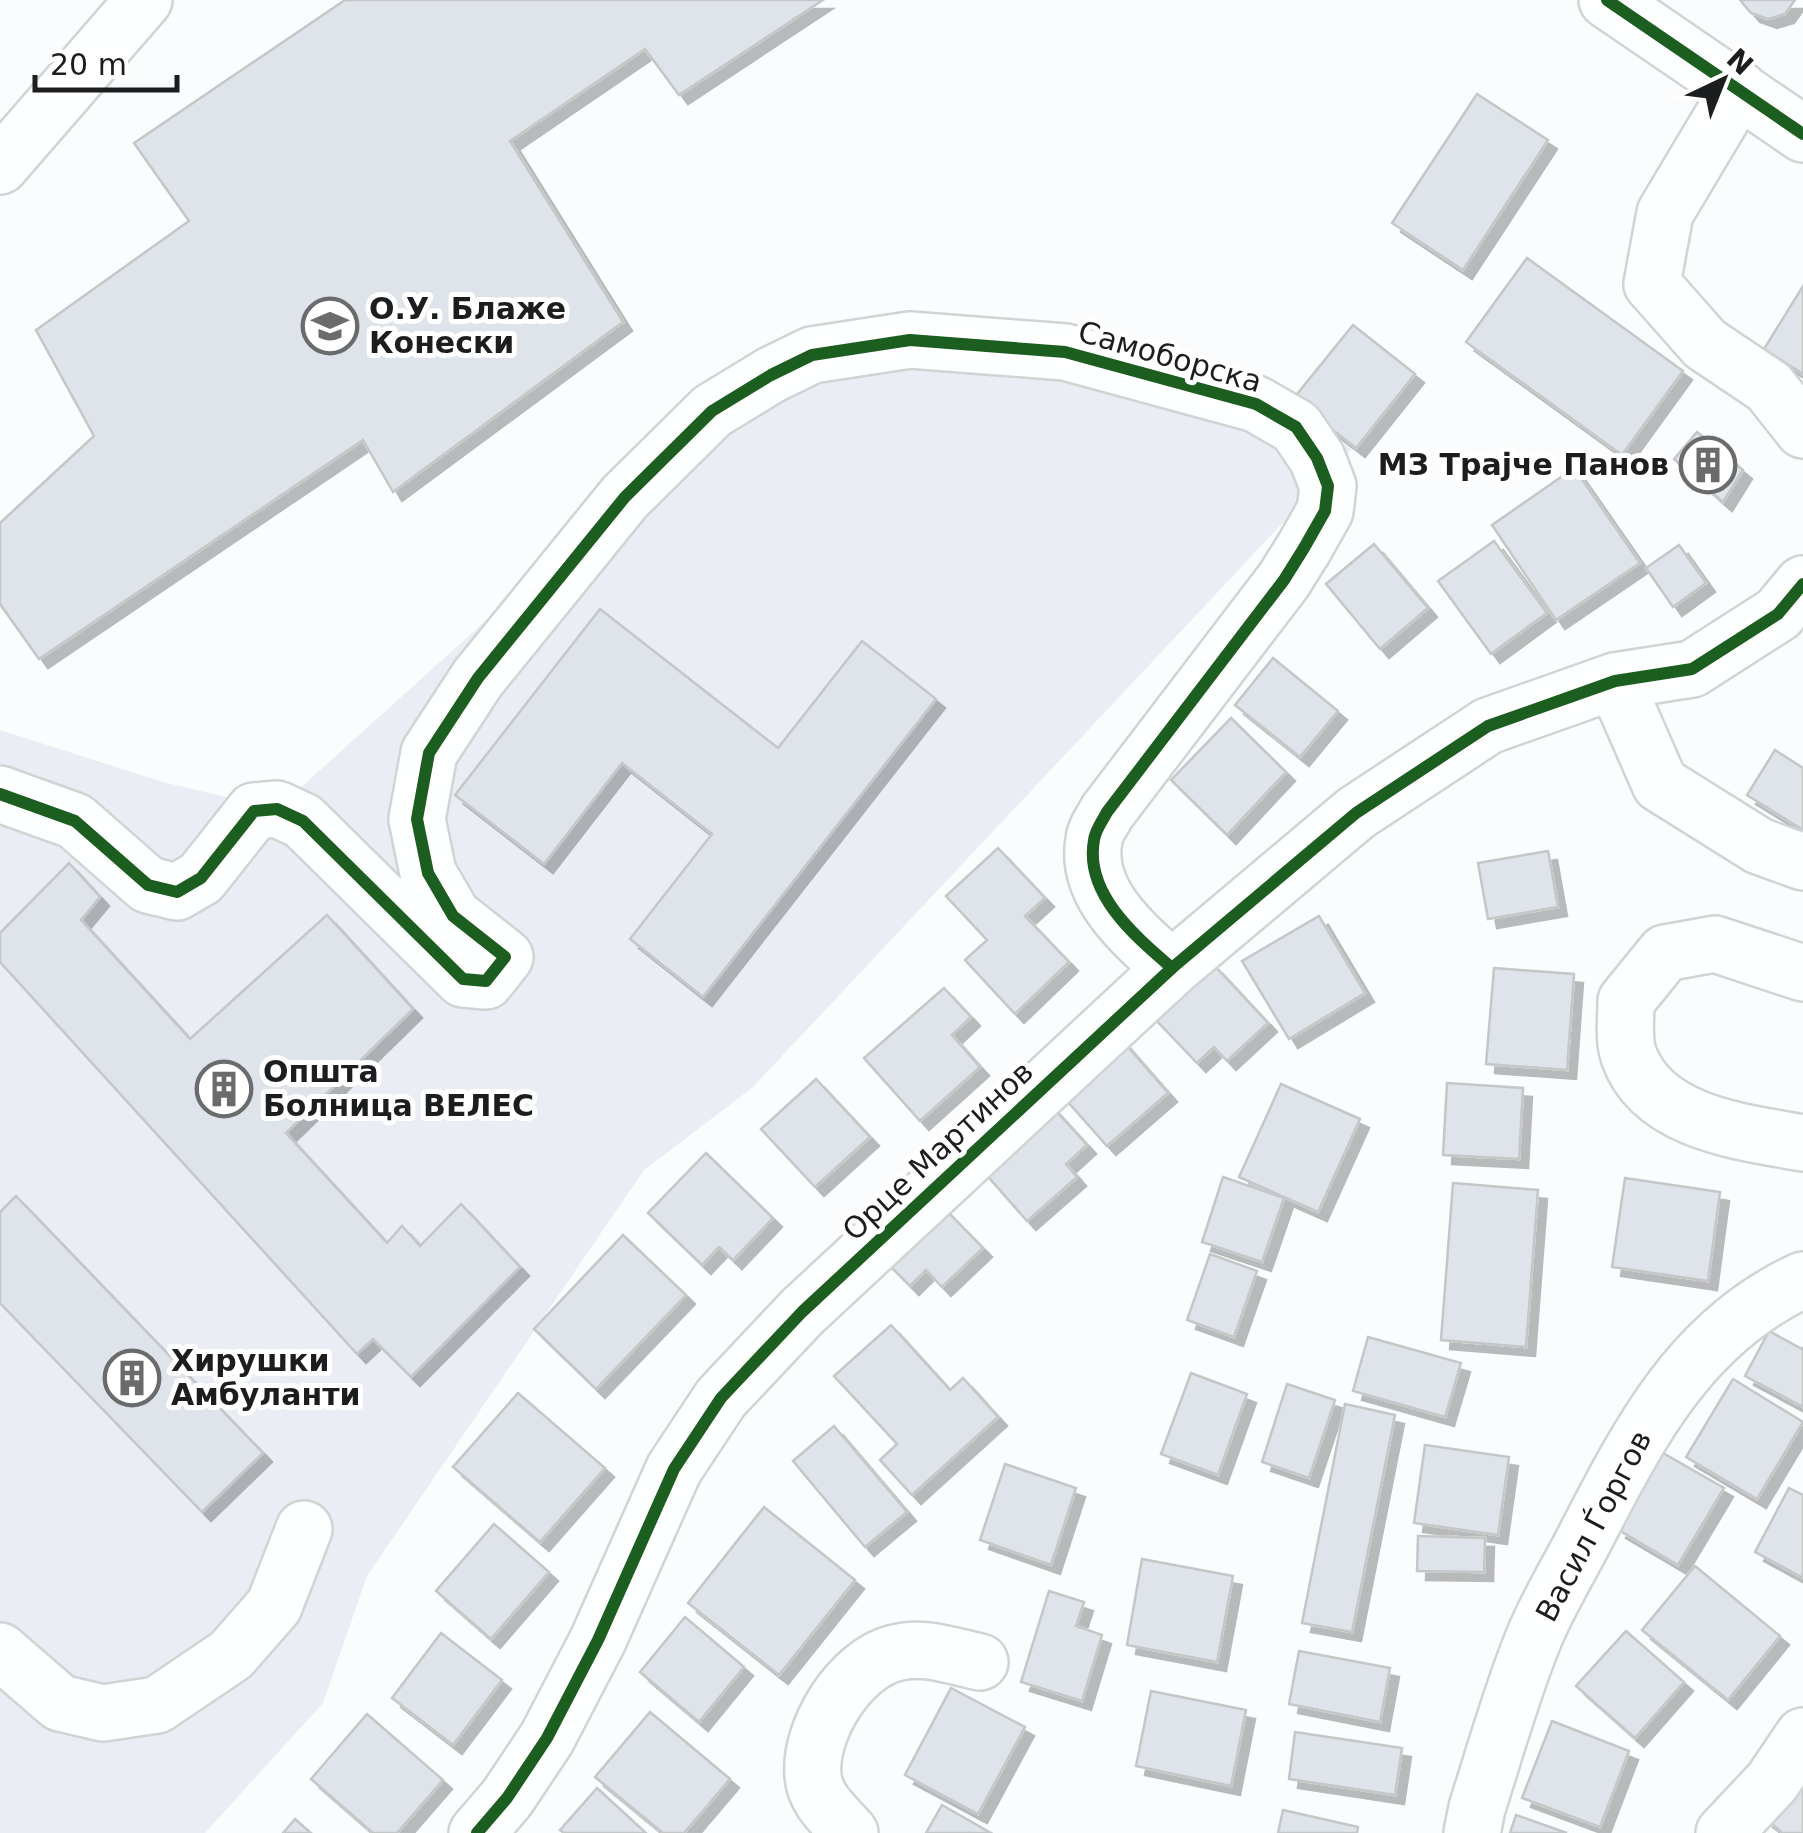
<svg xmlns="http://www.w3.org/2000/svg" width="1803" height="1833" font-family="'DejaVu Sans',sans-serif">
<defs>
<filter id="shadow"><feDropShadow dx="9" dy="9" stdDeviation="0" flood-color="#0004"/></filter>
</defs>
<rect width="100%" height="100%" fill="#fbfcfd"/>
<polygon fill="#eaeef4" points="949,342 1369,431 752,1088 644,1170 367,1576 323,1703 205,1833 0,1833 0,730 163,782 277,809 657,466 712,411"/>
<g fill="#dee4ea" stroke="#c5c6c7" stroke-width="2.5" filter="url(#shadow)">
<polygon points="345,0 823,0 679,95 645,49 510,141 623,322 393,492 363,440 39,659 0,604 0,523 94,436 36,330 189,221 134,143"/>
<polygon points="1740,0 1795,0 1785,14 1768,19 1751,13"/>
<polygon points="1477,94 1548,140 1463,270 1392,223"/>
<polygon points="1527,258 1683,371 1622,455 1466,342"/>
<polygon points="1803,286 1803,374 1764,349"/>
<polygon points="1353,325 1415,374 1356,448 1293,399"/>
<polygon points="1697,432 1743,470 1723,502 1674,459"/>
<polygon points="1574,468 1640,563 1556,620 1492,525"/>
<polygon points="1494,541 1547,613 1491,654 1438,581"/>
<polygon points="1374,544 1428,608 1380,649 1326,584"/>
<polygon points="1679,545 1706,583 1673,607 1646,568"/>
<polygon points="600,609 778,748 862,641 936,699 703,997 630,939 712,834 622,763 544,864 455,795"/>
<polygon points="1273,658 1338,711 1300,757 1235,705"/>
<polygon points="1231,718 1286,772 1227,835 1171,780"/>
<polygon points="1775,750 1803,768 1803,830 1747,795"/>
<polygon points="998,848 1045,898 1025,916 1069,962 1015,1014 965,960 987,940 946,896"/>
<polygon points="1548,851 1558,907 1488,919 1478,863"/>
<polygon points="69,863 100,897 81,920 190,1039 327,915 413,1009 286,1133 387,1243 402,1226 420,1246 461,1204 520,1267 411,1377 373,1339 357,1354 0,962 0,933"/>
<polygon points="1319,916 1365,993 1289,1039 1242,961"/>
<polygon points="1214,965 1268,1023 1227,1061 1214,1047 1197,1063 1155,1019"/>
<polygon points="1494,968 1574,974 1567,1070 1486,1064"/>
<polygon points="944,988 971,1017 952,1035 980,1067 920,1121 864,1058"/>
<polygon points="1121,1039 1168,1093 1107,1146 1060,1093"/>
<polygon points="816,1079 870,1137 815,1187 761,1129"/>
<polygon points="1447,1083 1523,1088 1519,1159 1443,1155"/>
<polygon points="1281,1084 1360,1119 1318,1212 1239,1177"/>
<polygon points="1047,1101 1087,1145 1066,1164 1077,1177 1027,1221 976,1163"/>
<polygon points="706,1153 773,1218 733,1260 719,1247 702,1265 648,1213"/>
<polygon points="1223,1177 1284,1198 1262,1262 1202,1242"/>
<polygon points="1625,1178 1720,1192 1708,1281 1612,1267"/>
<polygon points="1453,1183 1538,1190 1526,1347 1441,1340"/>
<polygon points="16,1196 263,1453 202,1512 0,1303 0,1212"/>
<polygon points="939,1203 983,1248 942,1287 926,1270 910,1286 882,1258"/>
<polygon points="623,1235 686,1295 596,1389 534,1329"/>
<polygon points="1210,1254 1257,1271 1234,1337 1187,1320"/>
<polygon points="891,1325 950,1390 963,1378 998,1417 912,1495 880,1460 897,1444 834,1376"/>
<polygon points="1769,1331 1802,1349 1803,1347 1803,1407 1745,1376"/>
<polygon points="1368,1337 1461,1363 1445,1417 1353,1391"/>
<polygon points="1191,1373 1247,1394 1218,1475 1161,1454"/>
<polygon points="1733,1379 1803,1422 1757,1499 1686,1457"/>
<polygon points="1287,1384 1335,1400 1309,1478 1262,1462"/>
<polygon points="518,1393 605,1468 540,1542 453,1467"/>
<polygon points="1345,1404 1395,1415 1352,1632 1302,1623"/>
<polygon points="834,1426 907,1512 865,1547 793,1461"/>
<polygon points="1425,1445 1509,1457 1498,1535 1414,1523"/>
<polygon points="1663,1453 1724,1488 1678,1565 1617,1529"/>
<polygon points="1005,1464 1076,1488 1051,1565 980,1540"/>
<polygon points="1789,1488 1803,1495 1803,1578 1755,1552"/>
<polygon points="764,1507 855,1580 779,1675 688,1603"/>
<polygon points="494,1524 549,1572 491,1639 436,1591"/>
<polygon points="1418,1536 1485,1538 1484,1572 1417,1571"/>
<polygon points="1142,1559 1233,1576 1217,1662 1127,1645"/>
<polygon points="1695,1566 1780,1636 1728,1700 1642,1630"/>
<polygon points="1049,1591 1084,1602 1076,1626 1102,1635 1082,1701 1021,1682"/>
<polygon points="685,1617 744,1667 699,1722 640,1672"/>
<polygon points="1626,1631 1684,1682 1635,1738 1576,1686"/>
<polygon points="441,1633 502,1680 453,1745 392,1698"/>
<polygon points="1299,1651 1390,1668 1380,1722 1289,1704"/>
<polygon points="951,1688 1025,1727 978,1814 905,1775"/>
<polygon points="1151,1691 1246,1710 1231,1786 1136,1766"/>
<polygon points="650,1712 730,1779 684,1833 663,1833 595,1777"/>
<polygon points="367,1714 443,1780 397,1833 373,1833 311,1779"/>
<polygon points="1552,1721 1629,1751 1600,1827 1522,1798"/>
<polygon points="1295,1732 1402,1748 1395,1795 1289,1779"/>
<polygon points="1803,1769 1803,1833 1783,1833 1764,1818"/>
<polygon points="597,1788 646,1833 564,1833 560,1830"/>
<polygon points="942,1805 991,1833 926,1833"/>
<polygon points="1283,1810 1358,1827 1357,1833 1278,1833"/>
<polygon points="1516,1815 1567,1833 1510,1833"/>
<polygon points="295,1819 311,1833 283,1833"/>
</g>
<g fill="none" stroke-linecap="round" stroke-linejoin="round">
<g stroke="#d1d3d4" stroke-width="60">
<g id="minor">
<polyline points="1739,89 1665,213 1652,284 1705,344 1769,387 1803,430"/>
<polyline points="0,166 144,0"/>
<polyline points="1615,681 1660,784 1759,846 1803,862"/>
<path d="M 0,794 L 75,821 L 148,885 L 177,892 L 201,878 L 254,811 L 277,809 L 303,821 L 463,979 L 486,981 L 505,957 L 453,916 L 428,873 L 417,819 L 429,753 L 478,678 L 625,497 L 712,411 L 771,375 L 812,355 L 910,340 L 1065,352 L 1256,404 L 1296,427 L 1317,458 L 1328,486 L 1325,511 L 1304,548 L 1284,580 L 1107,812 C 1103,820 1095,830 1094,840 C 1084,894 1136,937 1172,968"/>
<path d="M 1803,973 L 1715,944 L 1665,953 L 1626,1001 C 1626,1018 1623,1040 1629,1056 C 1653,1123 1742,1132 1803,1143"/>
<polyline points="0,1651 60,1703 103,1713 157,1705 231,1655 274,1606 304,1529"/>
<polyline points="477,1833 507,1798 547,1738 598,1640 674,1469 721,1398 802,1312 1172,968 1356,813 1488,726 1615,681 1692,669 1778,614 1803,584"/>
<path d="M 850,1833 C 835,1816 814,1799 813,1775 C 809,1730 850,1664 895,1653 C 923,1645 952,1656 980,1662"/>
<path d="M 1472,1833 L 1477,1808 C 1495,1752 1511,1694 1533,1640 C 1547,1605 1568,1571 1585,1538 C 1639,1433 1691,1331 1803,1280"/>
<polyline points="1724,1833 1772,1782 1803,1736"/>
</g>
</g>
<g stroke="#d1d3d4" stroke-width="60">
<polyline id="secondary" points="1607,0 1803,134"/>
</g>
<use href="#minor" stroke="#feffff" stroke-width="55"/>
<use href="#secondary" stroke="#feffff" stroke-width="55"/>
<g stroke="#fff" stroke-width="19">
<g id="cycleway">
<polyline points="1607,0 1803,134"/>
<path d="M 0,794 L 75,821 L 148,885 L 177,892 L 201,878 L 254,811 L 277,809 L 303,821 L 463,979 L 486,981 L 505,957 L 453,916 L 428,873 L 417,819 L 429,753 L 478,678 L 625,497 L 712,411 L 771,375 L 812,355 L 910,340 L 1065,352 L 1256,404 L 1296,427 L 1317,458 L 1328,486 L 1325,511 L 1304,548 L 1284,580 L 1107,812 C 1103,820 1095,830 1094,840 C 1084,894 1136,937 1172,968"/>
<polyline points="477,1833 507,1798 547,1738 598,1640 674,1469 721,1398 802,1312 1172,968 1356,813 1488,726 1615,681 1692,669 1778,614 1803,584"/>
</g>
</g>
<use href="#cycleway" stroke="#1b5e20" stroke-width="12"/>
</g>
<defs>
<g id="school-ring" transform="scale(2.875)"><circle r="9.5" fill="#fff" stroke="#6a6b6d" stroke-width="1.5"/><path d="M0-5L7-2L0 1L-7-2ZM-4 1L0 2.5L4 1V4Q0 6-4 4Z" fill="#6a6b6d"/></g>
<g id="building-ring" transform="scale(2.875)"><circle r="9.5" fill="#fff" stroke="#6a6b6d" stroke-width="1.5"/><path d="M-4-6H4V6H1V3H-1V6H-4ZM-2.5-4.3h1.7v1.8h-1.7ZM.8-4.3h1.7v1.8H.8ZM-2.5-1h1.7V.8h-1.7ZM.8-1h1.7V.8H.8Z" fill="#6a6b6d"/></g>
</defs>
<g fill-rule="evenodd">
<use href="#school-ring" x="330" y="326"/>
<use href="#building-ring" x="1708" y="465"/>
<use href="#building-ring" x="224" y="1089"/>
<use href="#building-ring" x="132" y="1378"/>
</g>
<g text-anchor="middle" stroke-width="10" stroke-linejoin="round" paint-order="stroke">
<g font-size="30" font-weight="bold" fill="#1c1d1f" stroke="#fff" text-anchor="start">
<text x="369" y="319">О.У. Блаже<tspan x="369" dy="34">Конески</tspan></text>
<text x="1669" y="475" text-anchor="end">МЗ Трајче Панов</text>
<text x="263" y="1082">Општа<tspan x="263" dy="34">Болница ВЕЛЕС</tspan></text>
<text x="171" y="1371">Хирушки<tspan x="171" dy="34">Амбуланти</tspan></text>
</g>
<g font-size="30" fill="#1c1d1f" stroke="#fff">
<text transform="translate(1170 357) rotate(16)" y="10">Самоборска</text>
<text transform="translate(938 1151) rotate(-43)" y="10">Орце Мартинов</text>
<text transform="translate(1594 1526) rotate(-62)" y="10">Васил Ѓоргов</text>
</g>
</g>
<g transform="translate(1723 80) rotate(43)" stroke="#ffffff" stroke-width="8" paint-order="stroke">
<path d="M0-8L18 38L0 25L-18 38Z" fill="#1c1d1f"/>
<text y="-15" font-size="28" font-weight="bold" text-anchor="middle" fill="#1c1d1f">N</text>
</g>
<path d="M35 75v15h142v-15" fill="none" stroke="#1c1d1f" stroke-width="5"/>
<text x="50" y="75" font-size="30" fill="#1c1d1f" stroke="#ffffff" stroke-width="8" paint-order="stroke">20 m</text>
</svg>
